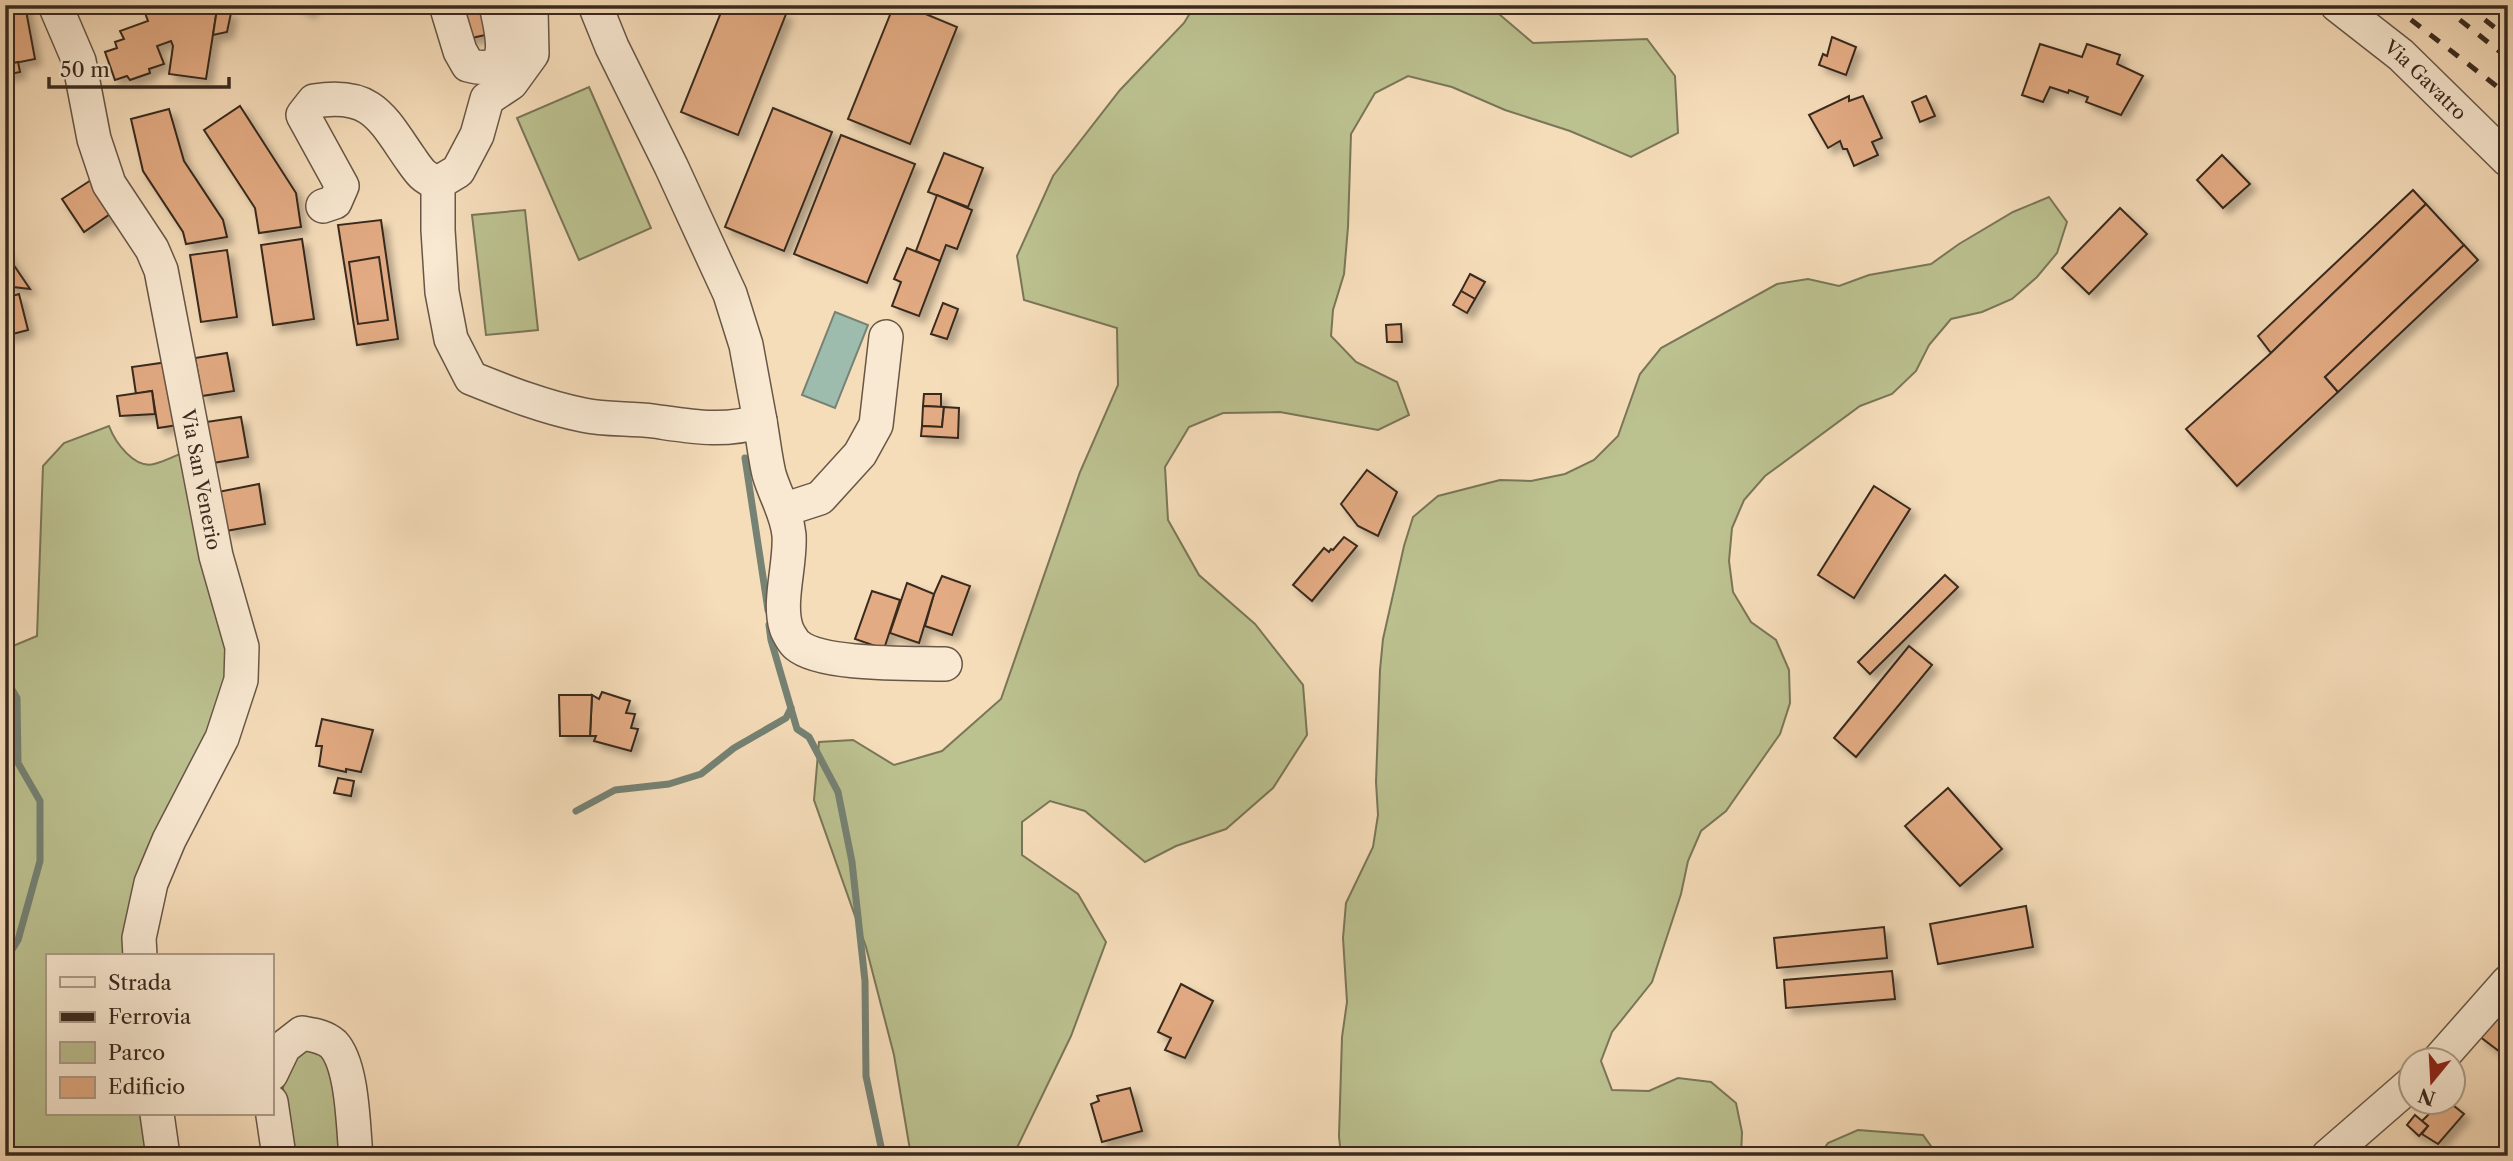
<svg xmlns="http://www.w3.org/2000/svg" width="2513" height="1161" font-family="'Libre Caslon Text',serif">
<defs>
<filter id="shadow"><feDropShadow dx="6" dy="6" stdDeviation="3.5" flood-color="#0004"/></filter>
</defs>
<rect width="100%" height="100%" fill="#f6ddba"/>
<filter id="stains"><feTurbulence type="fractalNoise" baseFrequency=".00286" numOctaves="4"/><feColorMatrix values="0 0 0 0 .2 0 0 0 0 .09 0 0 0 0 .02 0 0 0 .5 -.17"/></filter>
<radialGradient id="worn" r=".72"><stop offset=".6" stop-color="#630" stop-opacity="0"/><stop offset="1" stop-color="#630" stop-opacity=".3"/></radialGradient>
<g fill="#bcc190" stroke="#7a7658" stroke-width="2">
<polygon points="1195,5 1499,5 1499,14 1533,43 1647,39 1675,76 1678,133 1631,157 1570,131 1505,110 1452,87 1408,76 1375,93 1351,134 1348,227 1344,274 1333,310 1331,336 1356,362 1397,382 1409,415 1378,430 1280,412 1223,413 1189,427 1165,467 1168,520 1199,575 1255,624 1303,685 1307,735 1273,788 1226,829 1176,846 1145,862 1085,811 1050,801 1022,822 1022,855 1078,894 1106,942 1071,1036 1013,1156 911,1156 894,1055 866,947 814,800 819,742 853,740 894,765 942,751 1001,699 1080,472 1118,385 1117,328 1024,300 1017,256 1053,176 1120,90 1184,23"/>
<polygon points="589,87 651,228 579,260 517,118"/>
<polygon points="2049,197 2067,222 2057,253 2037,277 2012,299 1982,312 1951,319 1929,345 1916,371 1892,394 1860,406 1765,476 1744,500 1732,528 1729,561 1733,592 1751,622 1776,640 1789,670 1790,703 1780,734 1726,811 1701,831 1688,861 1681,894 1652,982 1612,1032 1601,1061 1612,1090 1649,1091 1678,1078 1711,1082 1736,1103 1742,1132 1741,1156 1341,1156 1339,1136 1342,1037 1347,1002 1343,938 1346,903 1373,847 1378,815 1376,782 1380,670 1383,639 1404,546 1413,517 1438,496 1500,480 1531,481 1565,474 1594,460 1618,436 1640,374 1661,348 1777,284 1808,279 1839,286 1869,275 1931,264 1959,244 2013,212"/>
<polygon points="525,210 538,330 486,335 472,215"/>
<path d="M 109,426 C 115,442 134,469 154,464 C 163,462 173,457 182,453 L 229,649 L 229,678 L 127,956 L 47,956 L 47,1114 L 144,1114 L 150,1156 L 5,1156 L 5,895 L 10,870 L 5,851 L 5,728 L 9,710 L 5,697 L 5,658 L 8,648 L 37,636 L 43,466 L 64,443 Z"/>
<polygon points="312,1047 330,1062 343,1156 292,1156 283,1089 284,1077 294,1055"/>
<polygon points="1858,1130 1923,1135 1938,1156 1819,1156 1828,1143"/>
</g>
<polygon fill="#9dbcad" stroke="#758274" stroke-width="2" points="835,312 868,325 835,408 802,395"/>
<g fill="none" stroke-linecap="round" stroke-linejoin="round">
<g stroke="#758274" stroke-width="7">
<polyline points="745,458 768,610"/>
<polyline points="769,625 771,640 797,729 809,737 838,792 852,862 865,981 866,1076 883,1156"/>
<polyline points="5,678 17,698 18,763 40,801 40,861 18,940 5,961"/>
<polyline points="576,811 615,790 669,784 701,774 734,748 786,718 791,708"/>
</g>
</g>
<g fill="#e3ab83" stroke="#392a1f" stroke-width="2" filter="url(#shadow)">
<polygon points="5,5 25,5 35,59 5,65"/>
<polygon points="162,5 193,5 217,9 206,79 169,74 173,46 171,41 157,46 164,64 149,69 150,73 130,80 127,76 115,80 105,52 117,48 115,42 124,39 120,31 148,21 145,13 161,11"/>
<polygon points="297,5 313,5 309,12"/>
<polygon points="460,5 484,5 490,34 467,39"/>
<polygon points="724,5 764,5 786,14 738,135 681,112"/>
<polygon points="894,5 904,5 957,27 910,144 848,119"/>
<polygon points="217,9 231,13 227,32 213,35"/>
<polygon points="1832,37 1856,47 1846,75 1819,65 1823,54 1827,56"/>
<polygon points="2040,44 2082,57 2087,44 2120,55 2117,64 2143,76 2121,115 2086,102 2088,97 2069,90 2068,93 2050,87 2043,102 2022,95"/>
<polygon points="18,62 20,72 5,75 5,65"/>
<polygon points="1849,96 1849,101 1863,96 1882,138 1872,142 1878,155 1854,166 1847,149 1843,149 1840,141 1828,148 1809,115"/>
<polygon points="1926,96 1935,116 1920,122 1912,102"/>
<polygon points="240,106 296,193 301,227 259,233 255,208 204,130"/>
<polygon points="773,108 832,132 784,251 725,227"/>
<polygon points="169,109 184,161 223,220 227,237 186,244 183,232 143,171 131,119"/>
<polygon points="841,135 915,164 867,283 794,254"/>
<polygon points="944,153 983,168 968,207 928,192"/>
<polygon points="2222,155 2250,184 2223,208 2197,180"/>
<polygon points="91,180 113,212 84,232 62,199"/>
<polygon points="2413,190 2426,204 2271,353 2258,336"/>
<polygon points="937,195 972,210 957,249 946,245 940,261 916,251"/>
<polygon points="2426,204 2464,245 2325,377 2338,392 2237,486 2186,429 2271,353"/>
<polygon points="2120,208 2147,234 2089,294 2062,268"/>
<polygon points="381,220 398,339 357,345 338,225"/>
<polygon points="302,239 314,319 273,325 261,245"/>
<polygon points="2464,245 2478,260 2338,392 2325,377"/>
<polygon points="907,248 940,261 919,316 892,306 901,282 894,279"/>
<polygon points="5,249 11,261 30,289 5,286"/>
<polygon points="227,250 237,317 201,322 190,255"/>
<polygon points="379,257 388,320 358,324 349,262"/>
<polygon points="1470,274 1485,282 1475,299 1461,291"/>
<polygon points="1461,291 1475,299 1467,313 1453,305"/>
<polygon points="19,294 28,330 5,336 5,298"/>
<polygon points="943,303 958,309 947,339 931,334"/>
<polygon points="1401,324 1402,342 1387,342 1386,325"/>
<polygon points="227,353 234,391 202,396 195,358"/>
<polygon points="168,362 178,425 158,428 152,391 136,394 132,367"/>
<polygon points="152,391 155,414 120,416 117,396"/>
<polygon points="924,394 941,394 941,407 923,406"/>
<polygon points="923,406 944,407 942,427 922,426"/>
<polygon points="944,407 959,408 958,438 921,436 922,426 942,427"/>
<polygon points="241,417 248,457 213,463 206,422"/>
<polygon points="1367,470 1397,492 1378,536 1358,526 1341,504"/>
<polygon points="259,484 265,524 226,531 218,492"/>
<polygon points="1874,486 1910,509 1854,598 1818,575"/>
<polygon points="1344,537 1357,546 1312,601 1293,585 1324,548 1329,552 1331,549 1333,550"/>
<polygon points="1945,575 1958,587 1870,674 1858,662"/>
<polygon points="942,576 970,586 952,635 925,626 934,594"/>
<polygon points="907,583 934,594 919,643 890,633"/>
<polygon points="872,591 900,600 884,649 855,639"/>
<polygon points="1909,646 1932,665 1856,757 1834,738"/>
<polygon points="602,692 630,701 626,713 635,714 631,728 638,729 631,751 594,741 596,736 590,736 592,695 599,699"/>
<polygon points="559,695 592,695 590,736 560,736"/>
<polygon points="322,719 373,730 361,772 346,769 346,772 319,766 322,746 316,746"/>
<polygon points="338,778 354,781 351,796 334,793"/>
<polygon points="1948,788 2002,849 1960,886 1905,826"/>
<polygon points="2026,906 2033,947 1938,964 1930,924"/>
<polygon points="1884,927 1887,958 1777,968 1774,938"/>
<polygon points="1892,971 1895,999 1786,1008 1784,980"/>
<polygon points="1181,984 1213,1001 1185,1058 1165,1050 1171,1038 1158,1032"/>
<polygon points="2508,998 2508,1058 2479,1036"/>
<polygon points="1130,1088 1142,1131 1102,1142 1091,1104 1099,1101 1097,1096"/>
<polygon points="2441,1102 2449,1102 2464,1114 2438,1144 2422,1134 2428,1126 2422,1121"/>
<polygon points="2415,1115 2428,1126 2419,1136 2407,1125"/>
</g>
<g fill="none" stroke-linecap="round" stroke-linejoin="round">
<g stroke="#685746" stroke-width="36">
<g id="minor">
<path id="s1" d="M 55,5 L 79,61 L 94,139 L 109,184 L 152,249 L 161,270 L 216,556 L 242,647 L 241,680 L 222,738 L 169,840 L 151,883 L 139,938 L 140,956"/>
<path d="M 446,5 L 460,51 L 468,65 C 516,78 502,34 496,5"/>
<polyline points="595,5 612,47 671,166 730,294 746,345 760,421"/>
<path id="s2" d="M 2337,5 L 2401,55 L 2508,160"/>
<path d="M 438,183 L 438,230 L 442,292 L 451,339 L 471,378 C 508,393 544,407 583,415 C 606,420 630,418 653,421 C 689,426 724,433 760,421 C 763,438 765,457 769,474 C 775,495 787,513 789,535 C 791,563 778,601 786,627 C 787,631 793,642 797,645 C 821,666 912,663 945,664"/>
<path d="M 323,206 L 335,202 L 342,186 L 303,115 L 314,101 C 371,92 381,116 410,158 C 419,171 423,178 438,183 L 458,171 L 477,135 L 487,99 L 511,83 L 532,54 L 531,10 L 528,5"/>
<polyline points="783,510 820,498 860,454 876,425 886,337"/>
<polyline points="2439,1060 2508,982"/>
<path d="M 271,1074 L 284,1047 L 302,1033 C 313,1035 324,1036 333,1044 C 353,1065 353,1127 356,1156"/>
<polyline points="271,1102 279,1156"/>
<polyline points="157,1114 163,1156"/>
<polyline points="2328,1156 2412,1083"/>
</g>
</g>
<use href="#minor" stroke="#f9e9d2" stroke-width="33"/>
<g stroke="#392a1f" stroke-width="5" stroke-dasharray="12 12" stroke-linecap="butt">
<polyline points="2392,5 2508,95"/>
<polyline points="2441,5 2508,58"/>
<polyline points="2466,5 2508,38"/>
</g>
</g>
<g text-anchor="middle" stroke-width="6" stroke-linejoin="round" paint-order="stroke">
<g font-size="19" fill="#392a1f" stroke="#f9e9d2">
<text dy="7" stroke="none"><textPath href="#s2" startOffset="116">Via Gavatro</textPath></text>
<text dy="7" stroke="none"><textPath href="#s1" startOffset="502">Via San Venerio</textPath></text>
</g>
</g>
<rect width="2513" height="1161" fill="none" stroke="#f6ddba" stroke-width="28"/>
<rect x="7" y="7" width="2499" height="1147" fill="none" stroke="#392a1f" stroke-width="3.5"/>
<rect x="14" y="14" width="2485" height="1133" fill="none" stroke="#392a1f" stroke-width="2"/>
<rect x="46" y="954" width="228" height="161" fill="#f9e9d2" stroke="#ac9d8a" stroke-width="2"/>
<rect x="60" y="977" width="35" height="10" fill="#f9e9d2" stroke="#ac9d8a" stroke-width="2"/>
<text x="108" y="990" font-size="21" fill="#392a1f">Strada</text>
<rect x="60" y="1012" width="35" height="10" fill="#392a1f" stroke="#ac9d8a" stroke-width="2"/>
<text x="108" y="1024" font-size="21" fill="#392a1f">Ferrovia</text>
<rect x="60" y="1042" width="35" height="21" fill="#bcc190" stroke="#ac9d8a" stroke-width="2"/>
<text x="108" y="1060" font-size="21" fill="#392a1f">Parco</text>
<rect x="60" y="1077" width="35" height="21" fill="#e3ab83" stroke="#ac9d8a" stroke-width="2"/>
<text x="108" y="1094" font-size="21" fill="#392a1f">Edificio</text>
<g transform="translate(2432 1081) rotate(198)"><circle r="33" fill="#f9e9d2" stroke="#ac9d8a" stroke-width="2"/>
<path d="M0-5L12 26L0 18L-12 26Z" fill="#8f2418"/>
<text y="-10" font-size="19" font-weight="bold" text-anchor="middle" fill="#392a1f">N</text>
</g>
<path d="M49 77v10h180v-10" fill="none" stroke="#392a1f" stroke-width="3.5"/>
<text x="60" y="77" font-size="21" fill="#392a1f" stroke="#f9e9d2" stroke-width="5" paint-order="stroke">50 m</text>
<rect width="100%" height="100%" filter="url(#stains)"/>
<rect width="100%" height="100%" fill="url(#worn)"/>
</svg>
